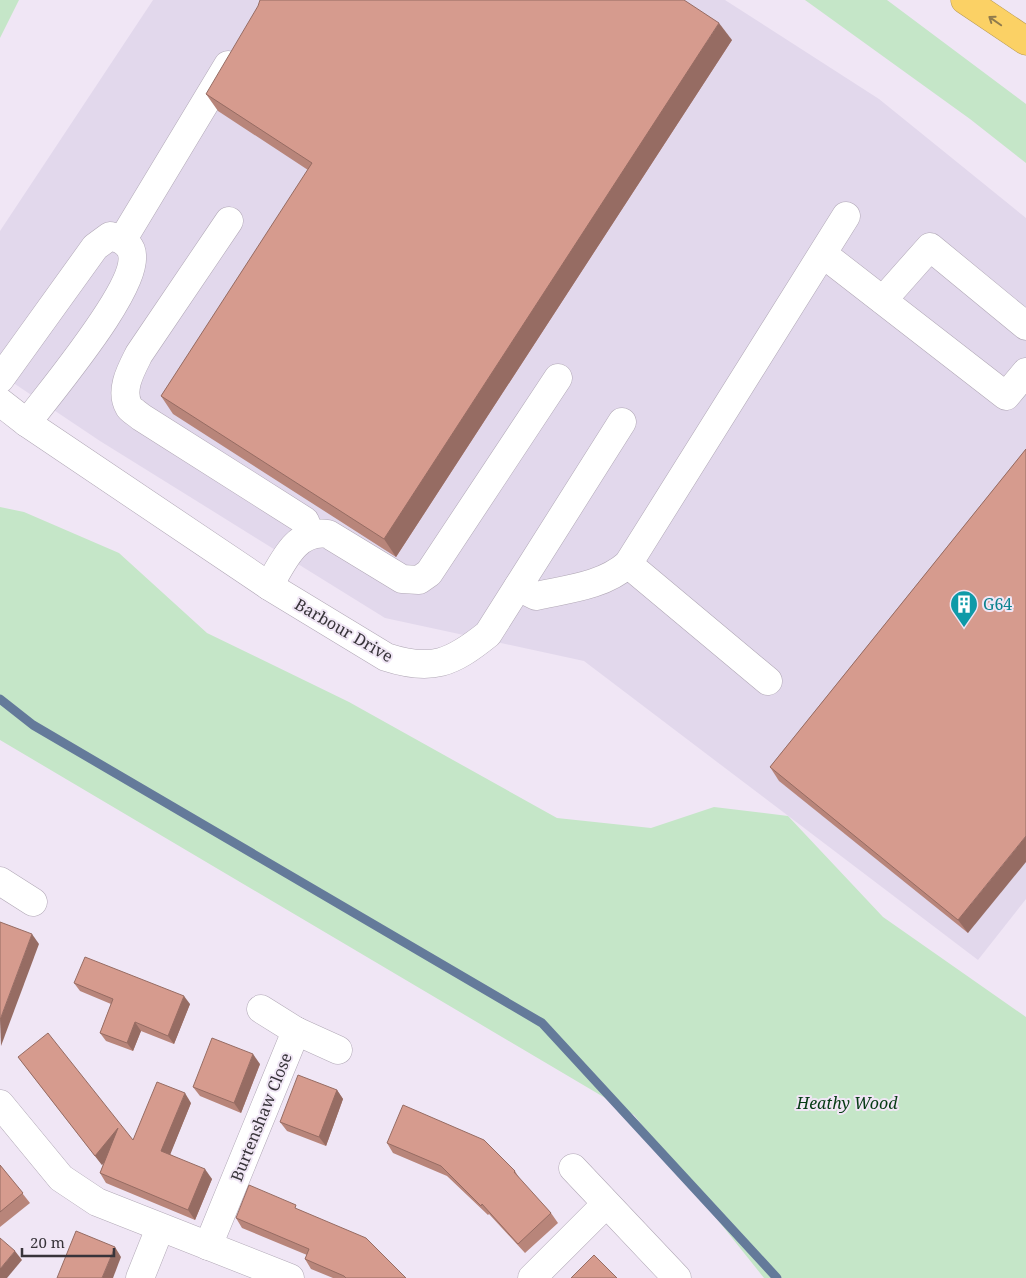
<svg xmlns="http://www.w3.org/2000/svg" width="1026" height="1278" font-family="'Noto Serif',serif">
<rect width="100%" height="100%" fill="#f0e6f5"/>
<polygon fill="#e2d8ec" points="153,0 725,0 879,99 1026,218 1026,899 978,960 584,661 385,618 100,441 0,374 0,231"/>
<g fill="#c5e6c8">
<polygon points="0,0 19,0 0,38"/>
<polygon points="805,0 887,0 1026,104 1026,163 970,119"/>
<polygon points="0,507 24,512 119,553 207,633 349,702 557,818 651,828 714,807 788,816 883,917 1026,1017 1026,1278 764,1278 634,1115 0,740"/>
</g>
<g fill="none" stroke-linecap="round" stroke-linejoin="round">
<polyline stroke="#647a9a" stroke-width="9" points="0,699 33,725 542,1023 777,1278"/>
<g stroke="#b1a8b6" stroke-width="29">
<g id="minor">
<path d="M 229,221 L 139,354 C 132,368 119,390 129,407 C 132,411 138,414 141,417 L 305,521 L 310,534"/>
<polyline points="123,239 228,65"/>
<polyline points="823,254 1006,396 1026,372"/>
<polyline points="883,300 930,247 1026,326"/>
<path d="M 0,379 L 95,247 L 110,236 C 119,238 127,241 131,250 C 144,283 48,394 27,423"/>
<path d="M 0,402 L 27,423 L 269,586 L 386,657 C 432,672 452,663 488,634 L 622,422"/>
<polyline points="628,564 768,681"/>
<path d="M 269,586 C 283,562 296,529 328,534 L 402,579 L 419,580 L 429,573 L 558,378"/>
<path d="M 518,587 L 536,596 C 568,589 603,586 628,564 L 846,216"/>
<polyline points="0,881 33,902"/>
<polyline points="261,1009 296,1031 338,1050"/>
<polyline points="0,1104 61,1178 97,1202 290,1278"/>
<polyline points="573,1168 677,1278"/>
<polyline points="208,1246 296,1031"/>
<polyline points="140,1278 160,1228"/>
<polyline points="532,1278 606,1204"/>
</g>
</g>
<g stroke="#b79a56" stroke-width="29">
<polyline id="highway" points="965,0 1026,41"/>
</g>
<use href="#minor" stroke="#fff" stroke-width="28"/>
<use href="#highway" stroke="#fbd165" stroke-width="28"/>
</g>
<g fill="#b8857a">
<polygon points="732,40 396,557 173,414 161,396 308,170 218,111 206,94"/>
<polygon points="1026,449 968,933 779,781 770,767"/>
<polygon points="74,983 190,1004 174,1044 141,1031 133,1051 106,1041 100,1033 111,1004 80,991"/>
<polygon points="18,1057 133,1140 191,1103 170,1154 212,1179 195,1220 106,1183 100,1173 104,1162 102,1165"/>
<polygon points="260,1064 241,1113 200,1096 193,1087"/>
<polygon points="337,1090 343,1099 326,1146 287,1131 280,1122"/>
<polygon points="387,1143 515,1171 521,1181 551,1213 558,1223 525,1253 489,1214 488,1215 447,1176 393,1153"/>
<polygon points="0,1165 30,1203 0,1227"/>
<polygon points="300,1210 406,1278 333,1278 311,1269 305,1259 307,1255 242,1228 236,1218"/>
</g>
<g fill="#966c63">
<polygon points="719,23 732,40 396,557 384,539"/>
<polygon points="1026,836 1026,862 968,933 958,920"/>
<polygon points="32,934 39,944 1,1046 0,1020"/>
<polygon points="184,996 190,1004 174,1044 168,1036"/>
<polygon points="135,1022 141,1031 133,1051 127,1043"/>
<polygon points="253,1054 260,1064 241,1113 234,1103"/>
<polygon points="337,1090 343,1099 326,1146 319,1137"/>
<polygon points="185,1093 191,1103 168,1160 161,1151"/>
<polygon points="118,1128 125,1138 102,1165 95,1156"/>
<polygon points="205,1169 212,1179 195,1220 188,1210"/>
<polygon points="115,1247 121,1257 113,1278 102,1278"/>
<polygon points="15,1251 22,1260 7,1278 0,1278 0,1269"/>
</g>
<g fill="#d69b8e" stroke="#966c63">
<polygon points="260,0 684,0 719,23 384,539 161,396 312,163 206,94 258,6"/>
<polygon points="1026,449 1026,836 958,920 770,767"/>
<polygon points="0,922 32,934 0,1020"/>
<polygon points="85,957 184,996 168,1036 135,1022 127,1043 100,1033 113,999 74,983"/>
<polygon points="48,1033 133,1140 157,1082 185,1093 161,1151 205,1169 188,1210 100,1173 118,1128 95,1156 18,1057"/>
<polygon points="212,1038 253,1054 234,1103 193,1087"/>
<polygon points="298,1075 337,1090 319,1137 280,1122"/>
<polygon points="403,1105 484,1140 515,1171 514,1172 551,1213 518,1244 482,1204 481,1206 441,1166 387,1143"/>
<polygon points="0,1165 23,1193 0,1212"/>
<polygon points="249,1185 296,1205 295,1208 366,1238 406,1278 346,1278 344,1276 305,1259 309,1249 236,1218"/>
<polygon points="76,1231 115,1247 102,1278 57,1278"/>
<polygon points="0,1238 15,1251 0,1269"/>
<polygon points="594,1255 617,1278 571,1278"/>
</g>
<defs><path id="oneway-shaft" d="M-6 0H5M1.5-3L5.5 0L1.5 3" fill="none" stroke-width="1.6" stroke-linecap="round" stroke-linejoin="round" transform="scale(1.25)"/></defs>
<use stroke="#907b4d" href="#oneway-shaft" transform="translate(995 21) rotate(-145)"/>
<defs>
<g id="building-pin" transform="scale(1.4375)"><path d="M0 17L-7.5 6A9.5 9.5 0 1 1 7.5 6Z" fill="#0f9aa8" stroke="#f0e6f5"/><path d="M-4-6H4V6H1V3H-1V6H-4ZM-2.5-4.3h1.7v1.8h-1.7ZM.8-4.3h1.7v1.8H.8ZM-2.5-1h1.7V.8h-1.7ZM.8-1h1.7V.8H.8Z" fill="#fff"/></g>
</defs>
<g fill-rule="evenodd">
<use href="#building-pin" x="964" y="604"/>
</g>
<g text-anchor="middle" stroke-width="4" stroke-linejoin="round" paint-order="stroke">
<g font-size="16" fill="#0d838f" stroke="#f0e6f5" text-anchor="start">
<text x="983" y="610">G64</text>
</g>
<g font-size="16" fill="#38343a" stroke="#f0e6f5">
<text transform="translate(344 630) rotate(30)" y="6">Barbour Drive</text>
<text transform="translate(261 1117) rotate(-68)" y="6">Burtenshaw Close</text>
</g>
<g font-size="16" font-style="italic" fill="#053a14" stroke="#f0e6f5">
<text x="847" y="1109">Heathy Wood</text>
</g>
</g>
<path d="M22 1248v8h92v-8" fill="none" stroke="#38343a" stroke-width="2.5"/>
<text x="30" y="1248" font-size="15" fill="#38343a" stroke="#f0e6f5" stroke-width="4" paint-order="stroke">20 m</text>
</svg>
